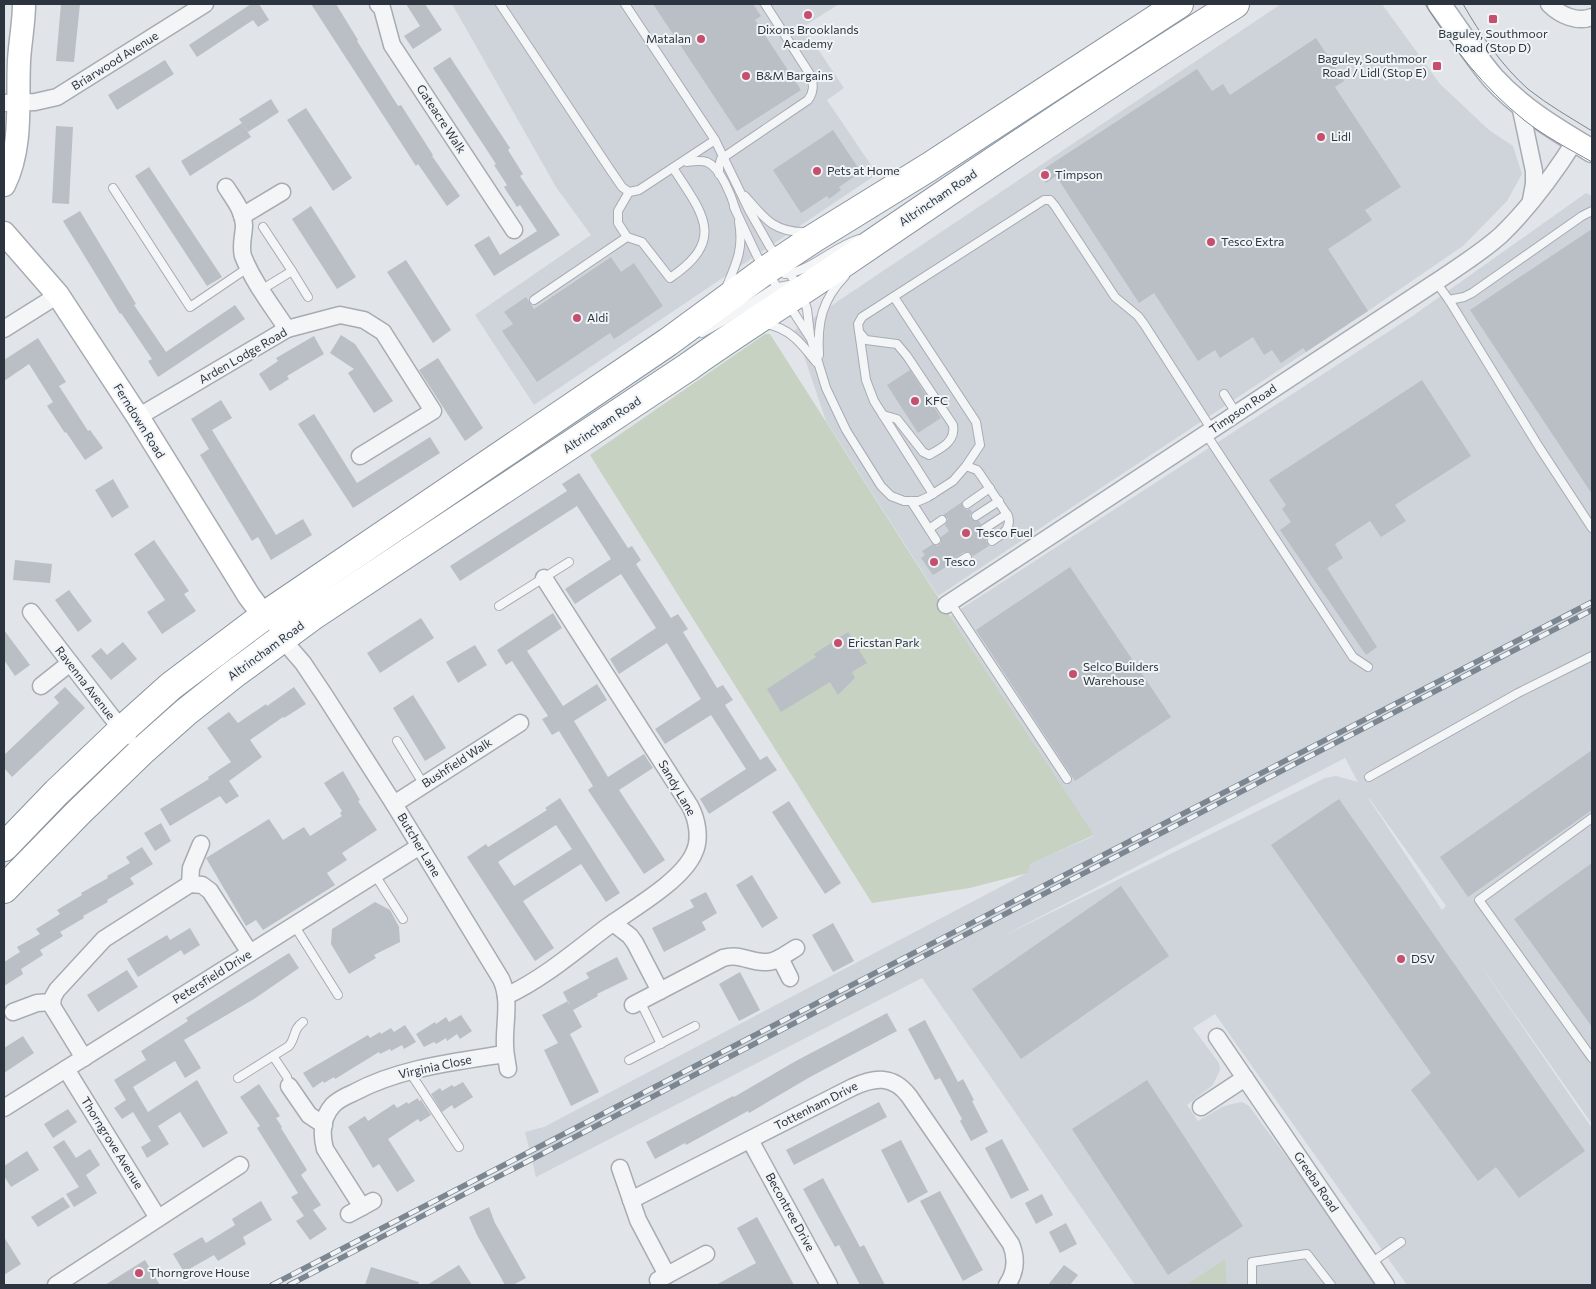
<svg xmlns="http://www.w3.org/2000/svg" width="1596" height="1289" font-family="Commissioner,sans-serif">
<rect width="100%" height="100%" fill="#e1e5e9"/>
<g fill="#cfd4db" fill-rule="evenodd">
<polygon points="452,4 839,4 803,27 844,88 827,100 877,174 534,405 475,315 591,235 556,187"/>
<polygon points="1281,4 1382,4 1440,84 1489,130 1513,146 1522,174 1507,201 1463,246 1368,311 938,596 826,421 802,350 786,336"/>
<path d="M 1586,193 L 1592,196 L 1592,1124 L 1476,959 L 1592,1128 L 1592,1285 L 1407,1285 L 1215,1014 L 1193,1028 L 1219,1063 L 1220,1070 L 1213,1085 L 1187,1105 L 1198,1121 L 1222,1107 L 1232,1104 L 1242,1102 L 1249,1106 L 1310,1189 L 1375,1285 L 1135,1285 L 922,978 L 536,1177 L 525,1132 L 544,1127 L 1027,873 L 1029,864 L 1094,836 L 950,616 L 1414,315 ZM 1345,758 L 1358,782 L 1336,776 L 1325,778 L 1001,937 ZM 1369,798 L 1446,906 L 1442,910 L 1369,799 Z"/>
</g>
<g fill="#c8d2c3">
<polygon points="765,334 770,334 950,616 1094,835 1030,864 1028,873 970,888 872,903 590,455"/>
<polygon points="1225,1259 1227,1285 1186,1285"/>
</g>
<g fill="#b9bfc5" fill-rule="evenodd">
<polygon points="61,4 80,4 74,62 56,61"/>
<polygon points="251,4 259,4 269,20 258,27 253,20 197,57 189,45"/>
<polygon points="311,4 336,4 358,40 357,41 398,106 401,105 433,155 432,156 460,196 447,206 418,164 416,166"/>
<polygon points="406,4 425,4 442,30 413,49 404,36 420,26"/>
<polygon points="653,4 753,4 761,16 755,20 801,90 737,131"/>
<polygon points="1316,38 1344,81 1335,87 1401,187 1365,210 1372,220 1328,249 1368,311 1306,352 1303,348 1281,363 1272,350 1264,355 1253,337 1220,358 1215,350 1198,361 1154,293 1139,303 1056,176 1046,183 1039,172 1197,69 1212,91 1223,84 1230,95"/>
<polygon points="450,57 510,148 508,150 523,174 520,176 560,235 494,276 474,245 489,236 500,255 537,231 520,205 517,207 504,187 507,185 494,165 496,164 433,68"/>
<polygon points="165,60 174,74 117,110 108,95"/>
<polygon points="271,99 279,112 248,132 239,119"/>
<polygon points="306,108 352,178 333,191 287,120"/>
<polygon points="242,123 251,137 190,176 181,161"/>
<polygon points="56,126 73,127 69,204 52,203"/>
<polygon points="833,130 861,172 839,187 841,190 829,199 827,196 801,213 773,170"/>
<polygon points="149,167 222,277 207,286 135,176"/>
<polygon points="311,206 356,277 337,289 292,219"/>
<polygon points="80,211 136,304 134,305 166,352 235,305 245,319 158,377 148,361 152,359 121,313 120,314 63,221"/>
<polygon points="1592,229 1592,494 1470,310"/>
<polygon points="611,257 621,272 634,263 663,306 614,339 610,333 537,382 502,331 513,324 504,312 526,297 534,309"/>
<polygon points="406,260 451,330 433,343 387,272"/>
<polygon points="341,335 355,344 393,401 374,413 348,373 354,369 330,353"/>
<polygon points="314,336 324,354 287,376 289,379 270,391 259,374 278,361 276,358"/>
<polygon points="38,338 66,382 59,386 88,431 90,430 103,448 85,460 66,432 65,433 47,406 53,402 29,364 4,381 4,360"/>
<polygon points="438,358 483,428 465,441 419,370"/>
<polygon points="910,370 941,418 918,433 887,385"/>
<polygon points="1422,380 1471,456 1395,505 1406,521 1381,537 1370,521 1335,544 1343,558 1327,568 1377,647 1366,655 1280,530 1291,522 1282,509 1286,505 1269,480"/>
<polygon points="221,400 232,418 212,430 276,535 303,519 312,535 271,560 258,537 252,541 200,455 209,449 191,419"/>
<polygon points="314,414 357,483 430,437 440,453 353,508 298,424"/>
<polygon points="579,473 628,548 632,546 641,560 636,564 671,618 678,614 688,629 683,632 717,688 723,685 733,700 725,705 760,760 767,756 777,770 709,814 700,799 746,769 711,715 665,744 655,729 701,699 667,643 619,674 610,659 656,628 621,574 575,604 565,589 611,559 577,506 460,581 450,566 567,491 562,484"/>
<polygon points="113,479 129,507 112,518 95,490"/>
<polygon points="962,502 963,508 967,510 970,509 972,512 970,516 972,519 979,521 981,524 978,529 980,532 984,535 987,534 989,536 986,541 989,546 973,556 969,552 964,552 952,560 952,566 950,567 949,565 933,575 921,558 925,555 922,551 933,544 937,546 941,543 941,537 949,531 945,525 948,519 943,515"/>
<polygon points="154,540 189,591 184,594 196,611 162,634 147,612 165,600 134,554"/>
<polygon points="15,560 52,564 50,583 13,580"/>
<polygon points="1070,567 1171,717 1075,781 976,630"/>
<polygon points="69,590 92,621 78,632 55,600"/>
<polygon points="553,613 562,628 527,651 563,706 597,684 607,700 574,721 608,777 644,754 653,768 619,790 665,860 644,874 588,790 593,786 559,731 552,735 542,719 548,716 512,661 506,665 497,650"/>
<polygon points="421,618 434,638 380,673 367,653"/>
<polygon points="4,630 30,665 15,676 4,660"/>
<polygon points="848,632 867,663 852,672 855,678 838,695 830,682 781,712 767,689 816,657 814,654"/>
<polygon points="123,642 137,659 111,680 91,656 101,648 107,655"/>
<polygon points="475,645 487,665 458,683 446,662"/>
<polygon points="65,687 85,708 12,777 4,768 4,755 59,703 54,697"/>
<polygon points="294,687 306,704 284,718 283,717 250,740 262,757 229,781 239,796 226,804 220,796 170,826 160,809 209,779 208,777 231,762 207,728 229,712 238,723 266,704 267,706"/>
<polygon points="413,695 446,748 425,761 393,708"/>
<polygon points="1592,750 1592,810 1468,897 1440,857"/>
<polygon points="343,771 360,800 358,801 377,830 342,853 347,860 327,873 335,885 263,930 256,920 246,926 206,858 269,819 283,840 304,827 310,836 342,816 340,813 342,811 324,783"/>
<path d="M 560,798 L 620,893 L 606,902 L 581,864 L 523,901 L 554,948 L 535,961 L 467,857 L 486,844 L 488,847 L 547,810 L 545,808 ZM 556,825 L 572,849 L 514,886 L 498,862 Z"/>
<polygon points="1339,799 1585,1151 1519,1198 1496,1167 1478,1181 1411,1090 1431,1073 1271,845"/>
<polygon points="789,801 841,883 825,894 772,812"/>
<polygon points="161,823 171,841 155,851 144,833"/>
<polygon points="142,847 153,864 130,878 134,884 107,900 108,902 83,916 84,918 60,932 63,936 40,950 43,955 21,969 23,974 4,986 4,962 20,952 17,947 40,934 36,929 60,914 57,910 82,895 81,893 108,878 107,876 130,863 126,857"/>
<polygon points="1592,863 1592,1027 1514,919"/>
<polygon points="752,875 778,918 762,928 736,885"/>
<polygon points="1121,886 1169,956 1021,1059 972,989"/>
<polygon points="706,892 717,913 702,922 706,930 664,952 652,928 694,907 690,900"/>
<polygon points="375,902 390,910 399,927 400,942 374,955 376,958 349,974 331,944 332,929"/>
<polygon points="833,923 854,961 833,972 812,935"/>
<polygon points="190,928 200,945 184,955 181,950 138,977 127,959 167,935 170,940"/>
<polygon points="289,953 299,968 254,999 184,1040 201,1068 185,1078 175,1061 133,1087 148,1112 197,1080 228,1133 203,1148 180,1112 158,1126 169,1144 147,1158 141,1147 151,1141 133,1112 122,1119 114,1108 126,1100 114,1080 146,1060 141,1051 188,1021 186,1018"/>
<polygon points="617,957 628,979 597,994 598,996 573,1010 582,1027 570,1034 599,1092 571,1106 544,1050 558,1043 542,1015 568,1001 570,1006 563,992 589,978 586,973"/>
<polygon points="127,970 138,987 98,1012 87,995"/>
<polygon points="740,972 760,1010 739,1021 719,984"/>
<polygon points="887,1013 897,1031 810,1077 749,1113 748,1111 686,1145 685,1143 655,1159 646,1142 733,1096 734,1097 794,1062"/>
<polygon points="461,1015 472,1031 460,1039 457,1034 447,1041 446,1038 436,1044 434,1042 424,1047 416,1034 435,1022 436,1024 446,1017 449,1022"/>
<polygon points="925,1020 958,1082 963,1079 974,1100 972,1101 988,1132 971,1141 960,1121 962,1119 940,1078 935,1080 908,1029"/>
<polygon points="405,1025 416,1042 404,1049 402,1045 391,1051 390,1049 380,1054 379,1052 335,1079 334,1077 324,1083 323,1081 313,1088 303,1073 368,1035 370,1038 380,1032 381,1034 391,1028 394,1032"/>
<polygon points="23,1036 34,1053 4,1073 4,1048"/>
<polygon points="1147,1080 1243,1226 1168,1275 1072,1129"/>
<polygon points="463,1082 473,1097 454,1109 452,1105 442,1112 431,1094 440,1088 442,1091 452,1085 454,1087"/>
<polygon points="259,1084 280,1116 276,1118 282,1127 281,1128 307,1170 301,1175 321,1205 313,1210 327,1229 310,1240 296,1221 304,1216 291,1197 298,1193 257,1128 260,1126 240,1097"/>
<polygon points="418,1098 419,1101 421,1100 431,1115 420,1122 418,1119 388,1139 415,1181 397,1192 379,1164 373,1168 348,1127 365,1116 368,1121 394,1104 397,1108 407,1102 408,1104"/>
<polygon points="879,1102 887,1117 794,1165 786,1150"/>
<polygon points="68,1109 77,1122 53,1138 44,1124"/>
<polygon points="1002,1139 1029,1190 1011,1199 985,1148"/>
<polygon points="64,1140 76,1158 90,1149 100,1165 86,1175 97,1193 74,1207 66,1194 79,1187 53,1147"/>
<polygon points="901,1140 928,1192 908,1203 881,1150"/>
<polygon points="27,1151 39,1170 11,1187 4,1176 4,1166"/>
<polygon points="823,1178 860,1247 864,1245 885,1285 860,1285 839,1245 835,1247 803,1189"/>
<polygon points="940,1191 983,1270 963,1281 920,1201"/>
<polygon points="1042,1194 1053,1215 1036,1224 1025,1203"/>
<polygon points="63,1197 70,1207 38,1227 31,1217"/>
<polygon points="261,1201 272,1220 243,1237 246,1244 218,1261 214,1255 184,1272 173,1254 202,1237 206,1243 235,1225 232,1219"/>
<polygon points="489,1207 495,1223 526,1278 513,1285 505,1285 477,1235 469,1217"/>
<polygon points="757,1217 794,1285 716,1285 756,1263 737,1228"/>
<polygon points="1066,1223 1077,1244 1060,1253 1049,1232"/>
<polygon points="4,1237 21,1264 4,1275"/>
<polygon points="145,1260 160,1285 105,1285"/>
<polygon points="459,1265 472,1285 427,1285"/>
<polygon points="1064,1265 1078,1275 1070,1285 1048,1285"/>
<polygon points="371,1267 419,1282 418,1285 365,1285"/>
</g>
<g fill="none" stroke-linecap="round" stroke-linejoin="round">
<g stroke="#a7acb3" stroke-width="10">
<g id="lane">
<polyline points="500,4 609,168 622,187 629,192 639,190 715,140"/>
<polyline points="625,4 715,140 749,210 770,247 781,260 801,291 807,309 810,335"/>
<path d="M 687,162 C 694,161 700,160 707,162 C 721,168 732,197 736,211"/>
<path d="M 719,174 L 719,166 L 721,159 L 808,100 C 814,92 814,85 811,76 L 765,4"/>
<polyline points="113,188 190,307 249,267"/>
<path d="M 629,192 L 618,211 L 618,223 L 627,237 L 642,242 L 670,278 C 726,240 704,215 673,168"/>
<path d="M 745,196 C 764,218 774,233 807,232"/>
<polyline points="734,207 757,256 811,339 826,388 846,430 881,486 891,496 904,501 919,501 928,497 953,481 966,466 980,445 976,422 894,297"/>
<polyline points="292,271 308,297"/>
<path d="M 785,274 C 811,271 833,247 859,239"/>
<polyline points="1436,282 1449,300 1539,447 1592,528"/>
<path d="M 726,288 C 736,264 744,249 739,222"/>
<polyline points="261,290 292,271 263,227"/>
<polyline points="534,300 627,237"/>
<polyline points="1449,300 1464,297 1472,293 1582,216 1592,211"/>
<path d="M 766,324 C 790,328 802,344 816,362"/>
<polyline points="702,333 725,320 774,288 794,284"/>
<path d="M 860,333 L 866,340 L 897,344 L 907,356 L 953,425 C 956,441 942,448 929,455 L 923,452 L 897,419 L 883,415"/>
<path d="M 819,355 C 817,322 822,300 845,276"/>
<polyline points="1224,394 1236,413"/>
<polyline points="1206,434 1353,657 1368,667"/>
<path d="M 966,466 L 977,470 L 980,474 L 1008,516 C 1012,529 1002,534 992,541"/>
<polyline points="933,494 874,401 866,380 858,324 862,317 1044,200 1050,200 1055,206 1115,297 1138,316 1144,324 1212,430"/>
<polyline points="911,501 936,540"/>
<polyline points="967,504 990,488"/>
<polyline points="976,516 999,501"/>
<polyline points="929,529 942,520"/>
<polyline points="984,529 1007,514"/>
<polyline points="957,563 967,557"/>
<polyline points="950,602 1067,779"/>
<polyline points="499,606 569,562"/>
<polyline points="397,741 424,785"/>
<polyline points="1369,777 1518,693 1592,656"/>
<polyline points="1592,818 1479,900 1592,1058"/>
<polyline points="375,875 403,919"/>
<polyline points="294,925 338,995"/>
<polyline points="640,1001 661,1044"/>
<polyline points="273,1056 287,1077 289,1086"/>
<polyline points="629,1060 695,1026"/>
<polyline points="409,1071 459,1147"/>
<path d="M 238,1078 L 289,1046 C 296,1037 293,1029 303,1022"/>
<polyline points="1371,1263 1401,1242"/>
<polyline points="1252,1285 1252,1262 1307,1254 1331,1285"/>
</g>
</g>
<g stroke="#a7acb3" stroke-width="19">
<g id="street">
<polyline points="378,4 382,8 392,45 514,230"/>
<path d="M 1549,4 C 1560,15 1577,23 1592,17"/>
<polyline points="4,103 35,102 57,97 205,4"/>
<polyline points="1520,105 1534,171 1534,184 1531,200"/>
<path d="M 226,187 C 233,198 243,210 244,225 C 244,235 240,245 243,256 C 253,282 272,306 287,329"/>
<polyline points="242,216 282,192"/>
<polyline points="4,329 58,295"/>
<polyline points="138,417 287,329 340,315 364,320 383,332 433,411 360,456"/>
<path d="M 946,605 L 1436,282 C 1458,267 1481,253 1501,235 C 1530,207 1554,174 1575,141"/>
<polyline points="31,612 111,716 128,736"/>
<path d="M 277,633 L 303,663 L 325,696 L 394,804 L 501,979 C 511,1000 504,1023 505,1045 C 505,1053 507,1061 508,1069"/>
<polyline points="41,686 70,663"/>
<polyline points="394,804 520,723"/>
<polyline points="190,884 191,868 201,844"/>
<polyline points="613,923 630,936 635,943 660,991"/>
<polyline points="780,958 790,978"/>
<path d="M 506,996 C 543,979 575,951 607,927 C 632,909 682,881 694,853 C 701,839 697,819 690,806 L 544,578"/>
<path d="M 633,1005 L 723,958 C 741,953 750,963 767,962 C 777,962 787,953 796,948"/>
<polyline points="13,1012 37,1003 52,1002"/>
<polyline points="1217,1037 1386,1285"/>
<polyline points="84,1058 52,1006 53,997 57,990 104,939 190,884 202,885 210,891 250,953"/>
<polyline points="66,1069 158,1218"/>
<polyline points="289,1086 309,1115 324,1125"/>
<polyline points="1201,1107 1245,1078"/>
<polyline points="4,1108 420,846"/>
<polyline points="750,1140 829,1285"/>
<polyline points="620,1168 638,1220 667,1275"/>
<path d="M 631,1200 L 853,1087 C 875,1077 893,1075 909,1096 L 1011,1244 C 1017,1259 1016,1272 1007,1285"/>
<path d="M 362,1207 L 325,1149 C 321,1134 322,1117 333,1105 C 338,1100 346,1096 353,1093 C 399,1068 454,1062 505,1054"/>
<polyline points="349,1214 373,1201"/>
<polyline points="658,1280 706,1254"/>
<polyline points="56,1285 240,1165"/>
</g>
</g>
<g stroke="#a7acb3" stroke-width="25">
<g id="secondary">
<path d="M 1439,4 C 1457,28 1473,55 1493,78 C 1521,109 1557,130 1592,151"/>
<path d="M 4,185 C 23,147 17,102 19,61 C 20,42 24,23 24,4"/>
<polyline points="4,233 58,295 138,417 249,596 264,616 280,622 308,605"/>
</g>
</g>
<g stroke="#89949e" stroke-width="30">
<g id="highway">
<polyline points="4,847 57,792 122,730 171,686 264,616 668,342 766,270 814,238 929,167 1179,4"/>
<path d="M 4,889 L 78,813 L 142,751 L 186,712 L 234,674 L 314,615 L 688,367 C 741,329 797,295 851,258 C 978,171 1105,85 1235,4"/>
</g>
</g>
<use href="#lane" stroke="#f4f5f7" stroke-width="8"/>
<use href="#street" stroke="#f4f5f7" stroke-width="16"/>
<use href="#secondary" stroke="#fff" stroke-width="22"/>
<use href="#highway" stroke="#fff" stroke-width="28"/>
<g stroke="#7c8691" stroke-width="1">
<path d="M 1425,4 C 1452,47 1484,88 1524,120 C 1544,136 1569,149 1592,162"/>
<path d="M 1463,4 C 1480,34 1502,66 1528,89 C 1548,105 1571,118 1592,131"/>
</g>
<g stroke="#7c8691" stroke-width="5.5">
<g id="rail">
<polyline points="272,1285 1592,602"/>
<polyline points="289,1285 1592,610"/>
</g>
</g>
<use href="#rail" stroke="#f1f4f6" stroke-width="4" stroke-dasharray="11" stroke-linecap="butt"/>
</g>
<g fill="#c54f6d" stroke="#f1f4f6" stroke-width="2">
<circle cx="808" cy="15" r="5"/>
<rect x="1488" y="14" width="10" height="10" rx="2.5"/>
<circle cx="701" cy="39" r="5"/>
<rect x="1432" y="61" width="10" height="10" rx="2.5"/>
<circle cx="746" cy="76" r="5"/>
<circle cx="1321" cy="137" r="5"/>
<circle cx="817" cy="171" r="5"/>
<circle cx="1045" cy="175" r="5"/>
<circle cx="1211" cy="242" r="5"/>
<circle cx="577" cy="318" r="5"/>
<circle cx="915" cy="401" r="5"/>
<circle cx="966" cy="533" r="5"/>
<circle cx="934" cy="562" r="5"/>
<circle cx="838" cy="643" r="5"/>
<circle cx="1073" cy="674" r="5"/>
<circle cx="1401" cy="959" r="5"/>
<circle cx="139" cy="1273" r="5"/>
</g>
<g text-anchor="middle" stroke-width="4" stroke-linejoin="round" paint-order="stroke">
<g font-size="12" fill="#2b343f" stroke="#f1f4f6" text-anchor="start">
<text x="808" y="34" text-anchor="middle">Dixons Brooklands<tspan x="808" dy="14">Academy</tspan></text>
<text x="1493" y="38" text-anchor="middle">Baguley, Southmoor<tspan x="1493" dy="14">Road (Stop D)</tspan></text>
<text x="691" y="43" text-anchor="end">Matalan</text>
<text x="1427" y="63" text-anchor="end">Baguley, Southmoor<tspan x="1427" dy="14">Road / Lidl (Stop E)</tspan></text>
<text x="756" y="80">B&amp;M Bargains</text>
<text x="1331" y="141">Lidl</text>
<text x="827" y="175">Pets at Home</text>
<text x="1055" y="179">Timpson</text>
<text x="1221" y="246">Tesco Extra</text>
<text x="587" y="322">Aldi</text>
<text x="925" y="405">KFC</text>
<text x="976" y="537">Tesco Fuel</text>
<text x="944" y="566">Tesco</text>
<text x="848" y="647">Ericstan Park</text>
<text x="1083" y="671">Selco Builders<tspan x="1083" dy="14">Warehouse</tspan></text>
<text x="1411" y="963">DSV</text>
<text x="149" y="1277">Thorngrove House</text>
</g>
<g font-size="12" fill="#2b343f" stroke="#f1f4f6">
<text transform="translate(115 61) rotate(-32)" y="4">Briarwood Avenue</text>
<text transform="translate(441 119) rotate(57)" y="4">Gateacre Walk</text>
<text transform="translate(938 198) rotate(-34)" y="4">Altrincham Road</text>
<text transform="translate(243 356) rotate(-30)" y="4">Arden Lodge Road</text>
<text transform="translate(1243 409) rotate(-34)" y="4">Timpson Road</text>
<text transform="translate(139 421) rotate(58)" y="4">Ferndown Road</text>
<text transform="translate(602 425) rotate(-34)" y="4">Altrincham Road</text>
<text transform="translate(266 651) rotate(-36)" y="4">Altrincham Road</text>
<text transform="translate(85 683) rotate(52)" y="4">Ravenna Avenue</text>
<text transform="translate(457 763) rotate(-33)" y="4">Bushfield Walk</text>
<text transform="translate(677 788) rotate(60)" y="4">Sandy Lane</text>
<text transform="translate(419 845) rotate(59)" y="4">Butcher Lane</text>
<text transform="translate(212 977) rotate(-32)" y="4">Petersfield Drive</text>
<text transform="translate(435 1067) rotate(-12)" y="4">Virginia Close</text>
<text transform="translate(816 1106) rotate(-27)" y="4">Tottenham Drive</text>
<text transform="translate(112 1143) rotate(58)" y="4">Thorngrove Avenue</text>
<text transform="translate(1316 1182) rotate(56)" y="4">Greeba Road</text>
<text transform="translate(790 1212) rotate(61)" y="4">Becontree Drive</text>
</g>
</g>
<rect width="1596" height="1289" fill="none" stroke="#2b343f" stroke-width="10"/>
</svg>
